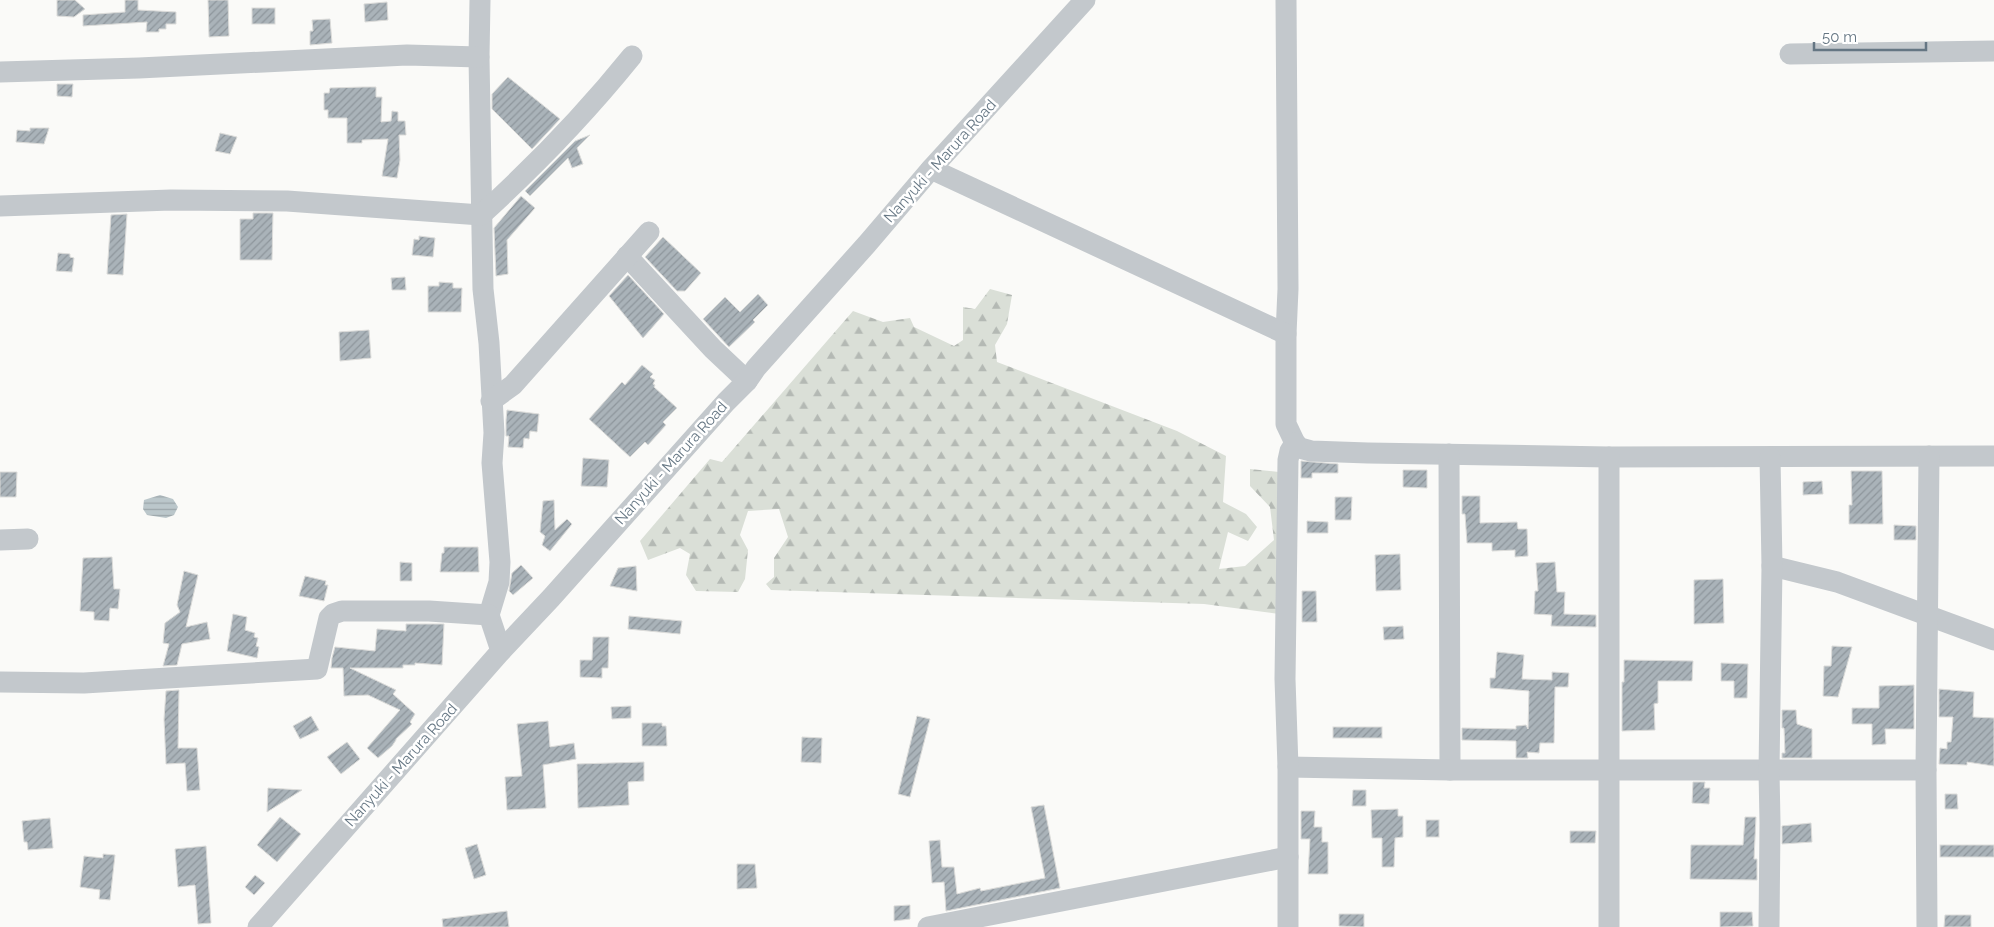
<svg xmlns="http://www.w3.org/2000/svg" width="1994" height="927" font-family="Raleway,sans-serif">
<defs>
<pattern id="forest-firs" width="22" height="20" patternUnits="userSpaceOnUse" patternTransform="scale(1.25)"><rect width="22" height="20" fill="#dadfd7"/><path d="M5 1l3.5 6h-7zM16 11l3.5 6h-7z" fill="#b4b9b4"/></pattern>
<pattern id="water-rules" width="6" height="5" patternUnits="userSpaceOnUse" patternTransform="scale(1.25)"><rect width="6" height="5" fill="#bbc7cb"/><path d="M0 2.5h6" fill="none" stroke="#9ca6aa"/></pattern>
<pattern id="building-hatch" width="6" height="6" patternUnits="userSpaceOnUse" patternTransform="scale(1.25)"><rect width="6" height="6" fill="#aab3b9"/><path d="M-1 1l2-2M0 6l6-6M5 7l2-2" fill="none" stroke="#8e969c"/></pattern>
</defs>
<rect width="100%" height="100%" fill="#fafaf8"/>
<polygon fill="url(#forest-firs)" points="990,289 1012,295 1007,324 995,345 997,362 1177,431 1226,456 1223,502 1246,514 1257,527 1248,541 1228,532 1219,569 1245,566 1274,540 1270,507 1250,486 1250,469 1279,472 1279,614 1204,604 771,590 766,584 774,577 774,558 788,537 779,509 748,511 740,535 748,550 745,579 738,592 696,591 686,575 690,554 680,548 648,560 640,541 710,459 722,462 853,311 883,322 910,318 914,327 954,346 963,340 963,307 975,309"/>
<polygon fill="url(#water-rules)" points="160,495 173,499 178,507 174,515 166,518 147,515 143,509 144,500"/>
<g fill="url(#building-hatch)" stroke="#dcdcda">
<polygon points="57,0 75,0 85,9 74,17 57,16"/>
<polygon points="125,0 138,0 138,10 176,12 176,24 166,24 166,29 159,29 159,32 146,32 147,22 83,26 83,15 125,12"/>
<polygon points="208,0 228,0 229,36 209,37"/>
<polygon points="387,2 388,20 365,22 364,4"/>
<rect x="252" y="8" width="23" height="16"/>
<polygon points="330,19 332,43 310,45 310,31 313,31 312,20"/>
<polygon points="508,77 560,119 532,149 492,109 492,94"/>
<polygon points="57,84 73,84 72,97 57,96"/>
<polygon points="364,87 376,87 376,97 382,97 381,122 391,121 392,111 398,112 398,121 405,121 406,135 399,135 400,160 397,178 382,176 388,139 362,140 362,143 347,143 347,118 328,118 328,110 324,110 324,93 329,93 330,88"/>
<polygon points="30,128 49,128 44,144 16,142 17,130 30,131"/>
<polygon points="220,133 237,137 230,154 215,151"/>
<polygon points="590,135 577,148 583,164 572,168 568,158 530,196 525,191 575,141"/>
<polygon points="521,196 535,208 507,240 508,274 496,276 494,228"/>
<polygon points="253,213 273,213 272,260 240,260 240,219 253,219"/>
<polygon points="127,214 123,275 107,274 111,215"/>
<polygon points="419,236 435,238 433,257 412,255 414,239 419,240"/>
<polygon points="663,237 701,273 685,291 677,291 645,257"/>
<polygon points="58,253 70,254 70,257 74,258 72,272 56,271"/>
<polygon points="628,275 664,314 643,338 609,296"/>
<polygon points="405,277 406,290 392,290 391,278"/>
<polygon points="439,282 453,283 453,288 462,288 461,312 428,312 428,286 439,286"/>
<polygon points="758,294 768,305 753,320 755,322 729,347 703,319 725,297 740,312"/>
<polygon points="369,330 371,358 340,361 339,332"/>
<polygon points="642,365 653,374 650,377 655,380 653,384 655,385 654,387 677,408 663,422 666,425 648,445 645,442 630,457 589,419 622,382 625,385"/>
<polygon points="507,410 539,414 537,432 530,431 529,439 524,438 523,448 508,447 509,436 506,436 506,420"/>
<polygon points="583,458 609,460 607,487 581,486"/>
<polygon points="1301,461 1338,464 1338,473 1312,473 1312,478 1301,478"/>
<polygon points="1403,470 1427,470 1427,488 1403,487"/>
<polygon points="1851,471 1882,471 1883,524 1849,524 1849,505 1852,505"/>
<polygon points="0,472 17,472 16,497 0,497"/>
<polygon points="1822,481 1823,494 1803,495 1803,482"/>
<polygon points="1462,496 1480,496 1480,523 1517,522 1518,529 1527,529 1528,556 1515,557 1515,550 1492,551 1492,543 1467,543 1465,514 1462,514"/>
<polygon points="1335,497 1352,497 1351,520 1335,520"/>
<polygon points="554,500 555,530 567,519 572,524 550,551 542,545 545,536 540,532 543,501"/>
<polygon points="1307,521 1328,522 1328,533 1307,533"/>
<polygon points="1894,525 1916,526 1916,540 1894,540"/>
<polygon points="444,547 478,547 479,572 440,572 442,553 444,553"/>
<polygon points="1400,554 1401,590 1376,591 1375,555"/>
<polygon points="112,557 114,589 120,589 118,609 110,608 109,621 94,620 94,612 80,611 83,558"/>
<polygon points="400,562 412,563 412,581 400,581"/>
<polygon points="1555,562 1557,592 1565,592 1564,614 1596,615 1596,627 1551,626 1552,615 1534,614 1535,591 1538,591 1536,563"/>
<polygon points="521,565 533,578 513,595 509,591 512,573"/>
<polygon points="636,566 637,591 610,586 618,568"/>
<polygon points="184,571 198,575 186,627 207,622 210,639 182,644 177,665 163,666 169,644 163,643 165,623 180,612 177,605"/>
<polygon points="305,576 326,581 325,585 328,585 324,601 299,596"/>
<polygon points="1723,579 1724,623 1694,624 1694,580"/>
<polygon points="1302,591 1316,591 1317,622 1302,622"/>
<polygon points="233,614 247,617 245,630 255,633 254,637 258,638 256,646 259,647 257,658 227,651"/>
<polygon points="629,616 682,621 680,634 628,629"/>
<polygon points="406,624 444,624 442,665 415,663 415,665 403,665 403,668 350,668 396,690 393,694 415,714 410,722 412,724 396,739 396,740 392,746 378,758 367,748 400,710 368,695 344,696 343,668 331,668 332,658 335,647 375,651 377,629 406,631"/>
<polygon points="1403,626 1404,639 1384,640 1383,627"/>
<polygon points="593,637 609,637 608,668 602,668 602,678 580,677 580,660 592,660"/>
<polygon points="1832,646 1852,647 1838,697 1823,696 1824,666 1831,666"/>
<polygon points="1497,652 1524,655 1522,679 1552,680 1552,672 1569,673 1568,687 1555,687 1554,743 1540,743 1539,753 1527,752 1528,758 1516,758 1516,741 1462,740 1462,728 1516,729 1516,726 1526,725 1528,729 1529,691 1490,688 1490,678 1495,678"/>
<polygon points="1624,660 1693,661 1692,681 1658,681 1658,703 1654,704 1655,730 1622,731 1622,682 1624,682"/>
<polygon points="1721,663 1748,664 1747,698 1734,698 1734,681 1721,681"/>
<polygon points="1914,685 1914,729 1885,729 1886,744 1872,745 1872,724 1852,724 1852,708 1879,708 1879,686"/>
<polygon points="1939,689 1974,692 1973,717 1994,718 1994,766 1967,762 1967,765 1939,764 1940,748 1947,749 1947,742 1951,742 1953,717 1939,717"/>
<polygon points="179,690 178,748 197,748 200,790 187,791 185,763 166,764 164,719 166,691"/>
<polygon points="631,706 631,718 612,719 611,707"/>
<polygon points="1782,710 1796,710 1797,724 1812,729 1812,758 1782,758 1782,753 1785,753 1784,728 1782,728"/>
<polygon points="311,716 319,730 300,739 293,726"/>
<polygon points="917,716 930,719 910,797 898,794"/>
<polygon points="548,721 550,747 574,743 576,759 543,765 546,808 507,810 505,777 522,776 517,724"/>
<polygon points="642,723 662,723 662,726 666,726 667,746 642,746"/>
<rect x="1333" y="727" width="49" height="11"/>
<polygon points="802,737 822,738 821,763 801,762"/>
<polygon points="347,742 360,759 341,774 327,757"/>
<polygon points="644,762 644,781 628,782 629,805 578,808 577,764"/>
<polygon points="1693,782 1705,782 1704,788 1710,788 1709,804 1692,803"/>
<polygon points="268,788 302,790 267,812"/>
<polygon points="1353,790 1366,790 1366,806 1352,806"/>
<polygon points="1945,794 1957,794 1958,809 1945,809"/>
<polygon points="1044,805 1060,888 946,911 944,882 932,883 929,841 940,840 942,867 954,867 957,894 980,888 981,891 1045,878 1031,807"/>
<polygon points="1398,809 1398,816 1403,816 1403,837 1395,838 1394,867 1382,867 1382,838 1372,838 1371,810"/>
<polygon points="1301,811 1315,811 1314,827 1322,827 1322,842 1328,842 1328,874 1308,874 1310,839 1301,839"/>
<polygon points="280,817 301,834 277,862 257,845"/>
<polygon points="1745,817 1756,817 1754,859 1757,859 1757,880 1690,879 1691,845 1743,845"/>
<polygon points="50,818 53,848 28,850 27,842 24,842 22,821"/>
<rect x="1426" y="820" width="13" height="17"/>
<polygon points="1811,823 1812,842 1782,844 1782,826"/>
<polygon points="1570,831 1596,831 1595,843 1570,843"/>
<polygon points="477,844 486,875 474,879 465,848"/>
<rect x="1940" y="845" width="54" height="12"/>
<polygon points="206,846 211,923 198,924 195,885 178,887 175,849"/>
<polygon points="103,854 115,855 110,900 99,899 100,890 80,887 84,856 103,858"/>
<polygon points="737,864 755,864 757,888 737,889"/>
<polygon points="255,875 265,883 254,895 245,887"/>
<polygon points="910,905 910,919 894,921 894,906"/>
<polygon points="507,911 509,927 443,927 442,919"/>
<polygon points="1720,912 1752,912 1753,926 1720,927"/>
<polygon points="1339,914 1364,914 1364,927 1339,926"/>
<polygon points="1945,915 1971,915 1971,927 1944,927"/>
</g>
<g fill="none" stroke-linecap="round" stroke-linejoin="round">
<g stroke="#c3c8cc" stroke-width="21">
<polyline points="480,0 479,57 483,289 489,343 494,433 492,463 500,562 499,582 489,615 501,651"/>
<polyline points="1286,0 1288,289 1286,334 1286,424 1295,443 1300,448 1311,451 1368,453 1609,457 1994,456"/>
<polyline points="1790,54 1994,51"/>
<polyline points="0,72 139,68 407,55 479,57"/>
<polyline points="931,169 1286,334"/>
<path d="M 0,206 L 171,200 L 287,201 L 481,215 C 536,165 586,113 632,56"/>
<polyline points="627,256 713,349 747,381"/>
<polyline points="491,401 513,385 649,232"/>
<polyline points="1449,454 1450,770"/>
<polyline points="0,540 28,539"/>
<polyline points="1772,566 1837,582 1994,640"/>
<polyline points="0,682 84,683 317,669 329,618 333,614 342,611 429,611 489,615"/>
<polyline points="1288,767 1450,770 1926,770"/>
<polyline points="258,927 501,651 551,598 726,402 747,381 756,368 867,244 931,169 1085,0"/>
<polyline points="928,927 1288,857"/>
<polyline points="1288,927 1288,767 1285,679 1288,460 1290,451 1295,443"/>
<polyline points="1609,927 1609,457"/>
<polyline points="1769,927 1770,823 1769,771 1772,566 1770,457"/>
<polyline points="1927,927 1926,770 1929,456"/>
</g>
</g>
<g text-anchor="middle" stroke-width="5" stroke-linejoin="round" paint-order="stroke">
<g font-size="15" fill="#657683" stroke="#fff">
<text transform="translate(940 161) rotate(-48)" y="5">Nanyuki - Marura Road</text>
<text transform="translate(671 463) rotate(-48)" y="5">Nanyuki - Marura Road</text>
<text transform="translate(401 765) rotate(-48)" y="5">Nanyuki - Marura Road</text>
</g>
</g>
<path d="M1814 42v8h112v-8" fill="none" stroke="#657683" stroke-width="2.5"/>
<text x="1822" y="42" font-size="15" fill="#657683" stroke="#ffffff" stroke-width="4" paint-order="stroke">50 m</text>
</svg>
